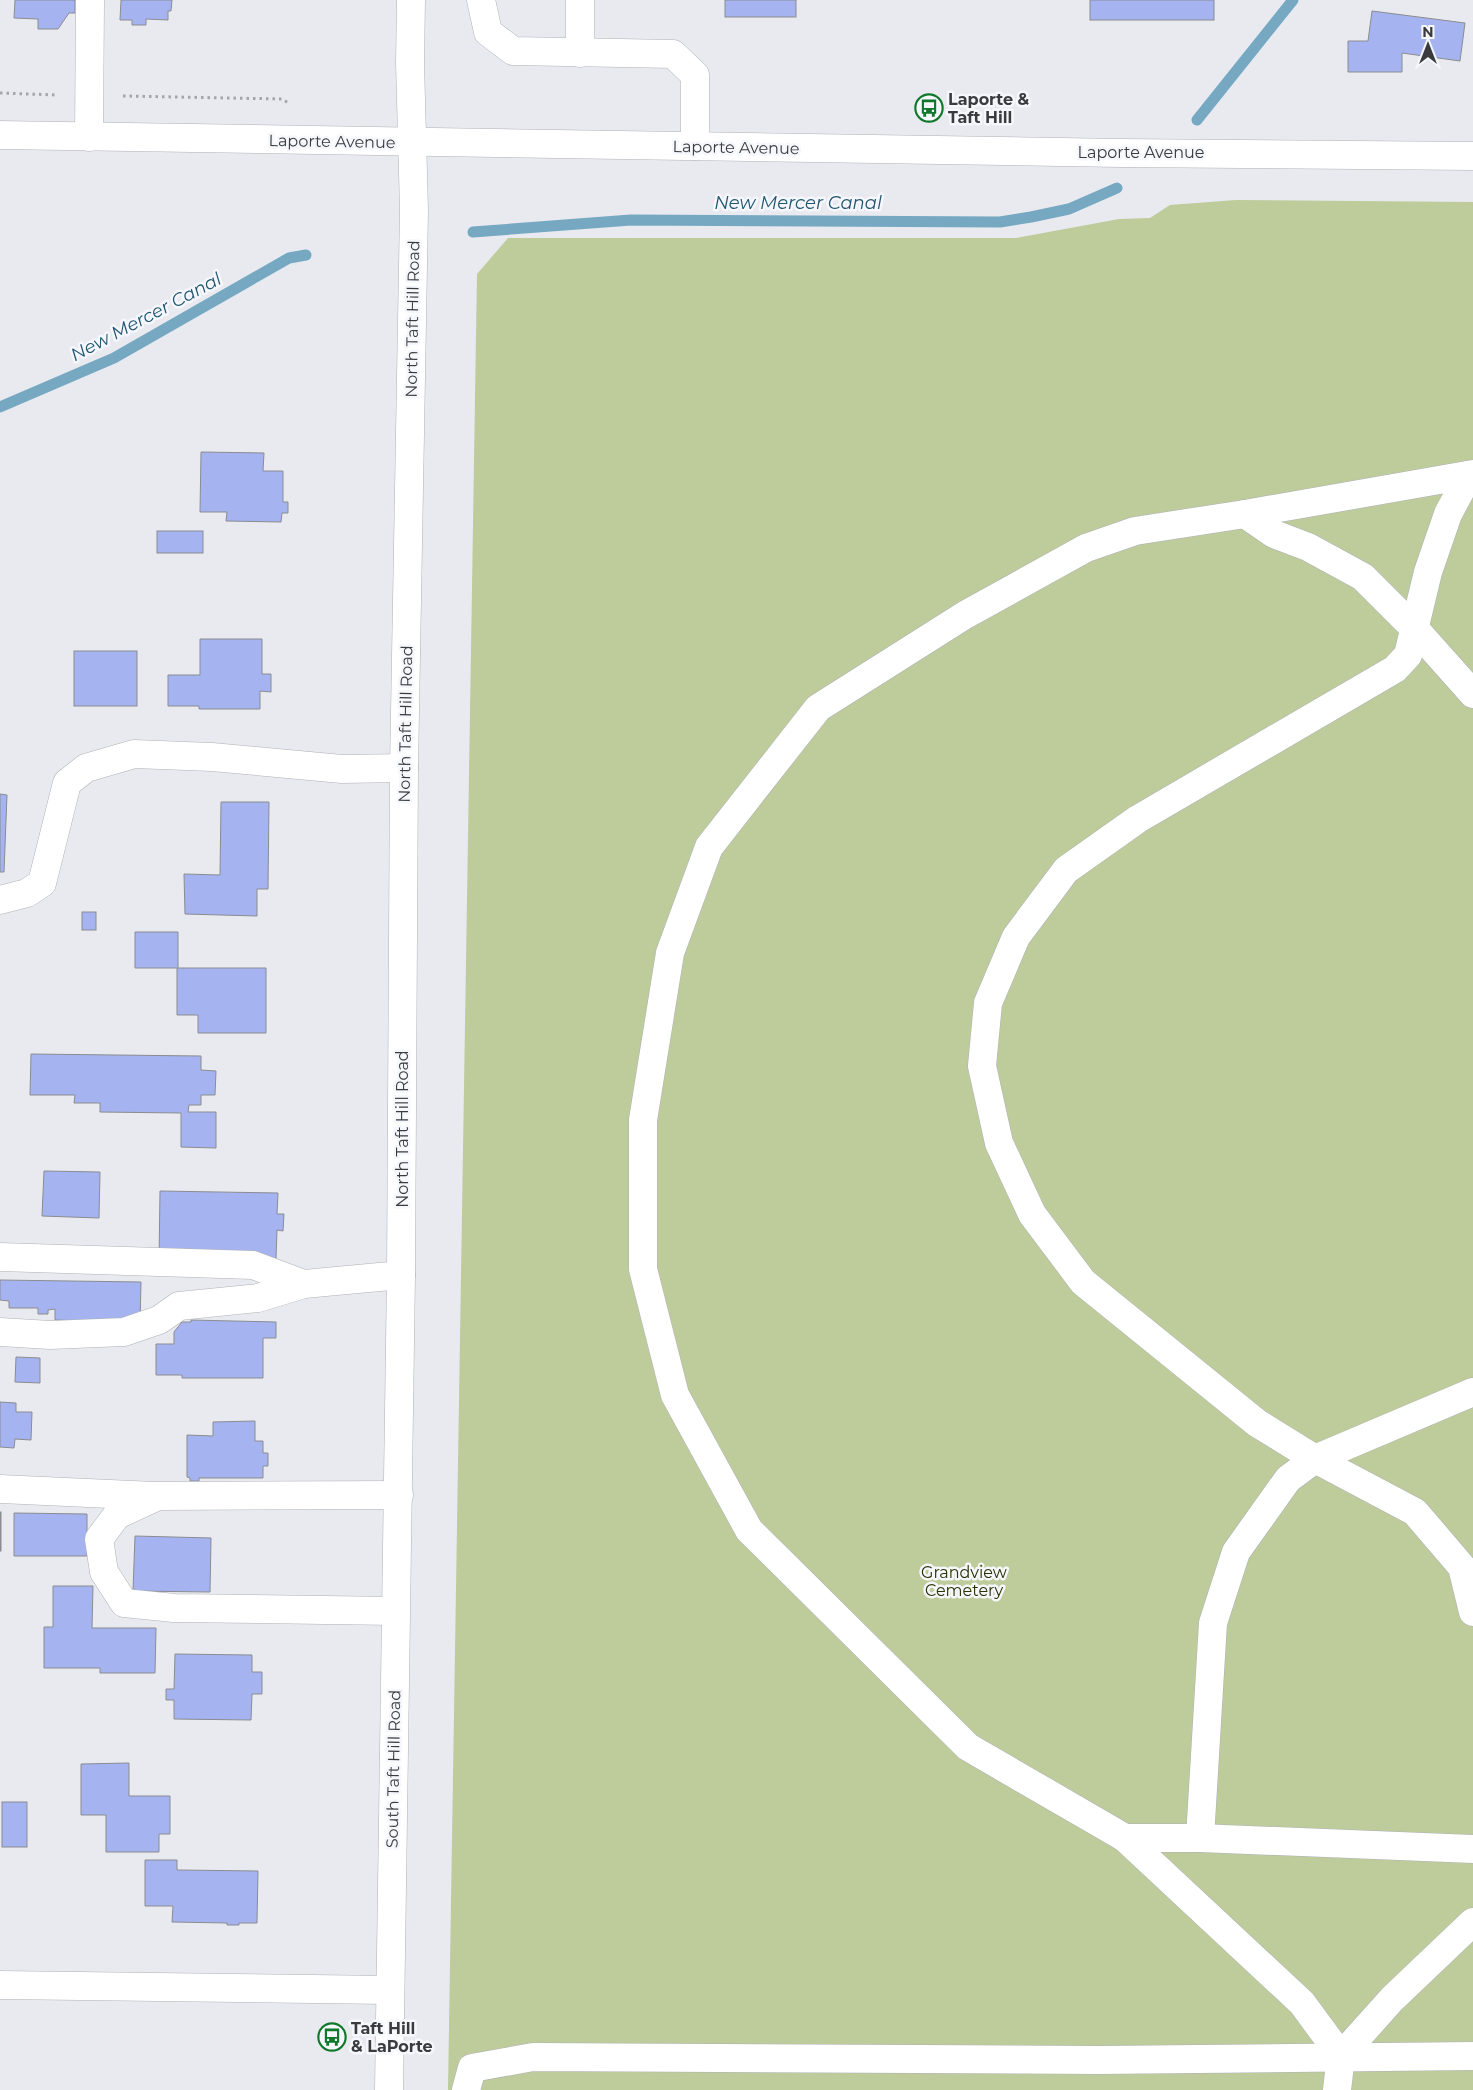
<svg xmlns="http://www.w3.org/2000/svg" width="1473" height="2090" font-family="Montserrat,sans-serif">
<rect width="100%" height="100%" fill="#e8eaef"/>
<polygon fill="#bdcc9a" points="1236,200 1473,202 1473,2090 448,2090 477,274 508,238 1016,238 1119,219 1150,218 1170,205"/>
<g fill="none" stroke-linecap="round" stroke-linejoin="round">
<g stroke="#76a8c2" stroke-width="11">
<polyline points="1197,120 1293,0"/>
<polyline points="473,232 631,220 1000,222 1031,217 1069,209 1117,188"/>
<polyline points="0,407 114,358 289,258 306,255"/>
</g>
</g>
<g fill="#a5b4f0" stroke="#8a8c91">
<polygon points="15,0 75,0 75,13 69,13 58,29 38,29 38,19 14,18"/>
<polygon points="121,0 172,0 171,11 168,11 168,20 146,19 146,25 132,25 132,20 120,20"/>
<rect x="725" y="0" width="71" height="17"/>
<rect x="1090" y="0" width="124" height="20"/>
<polygon points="1372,11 1465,23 1460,61 1402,53 1402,72 1348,72 1348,41 1368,41"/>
<polygon points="201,452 264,453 263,471 283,471 283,502 288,502 288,513 282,513 281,522 226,521 227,512 200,512"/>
<rect x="157" y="531" width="46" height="22"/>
<polygon points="200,639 262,639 262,674 271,674 271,692 260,691 260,709 199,709 199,706 168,706 168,675 200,675"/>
<rect x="74" y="651" width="63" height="55"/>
<polygon points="0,794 7,795 4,872 0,872"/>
<polygon points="221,802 269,802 268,889 257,889 257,916 185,914 184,874 220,875"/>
<rect x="82" y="912" width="14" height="18"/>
<polygon points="135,932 178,932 178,968 266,968 266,1033 198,1033 198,1015 177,1015 177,968 135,968"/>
<polygon points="31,1054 201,1056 201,1070 216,1071 215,1095 201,1095 201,1105 189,1105 188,1112 216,1112 216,1148 181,1147 181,1113 100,1112 100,1103 74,1103 75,1095 30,1095"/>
<polygon points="44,1171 100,1172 99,1218 42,1216"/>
<polygon points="160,1191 278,1193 277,1214 284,1214 283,1231 277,1230 276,1259 221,1258 159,1262"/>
<polygon points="0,1280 141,1282 140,1323 55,1320 55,1309 48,1310 48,1314 38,1314 38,1308 9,1308 9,1301 0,1300"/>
<polygon points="191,1320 276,1322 276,1338 263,1338 263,1378 182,1378 182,1375 156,1375 156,1344 174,1344 174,1332 182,1322 191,1322"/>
<polygon points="16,1357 40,1358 40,1383 15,1382"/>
<polygon points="0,1402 16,1403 16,1412 32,1412 31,1440 15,1439 14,1448 0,1447"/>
<polygon points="255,1421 255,1441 263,1441 263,1453 268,1453 268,1466 263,1466 263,1478 199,1478 199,1481 190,1481 190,1478 187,1477 187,1435 213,1436 213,1422"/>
<rect x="0" y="1512" width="1" height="39"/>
<polygon points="14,1513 87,1514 87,1556 14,1556"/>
<polygon points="135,1536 211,1538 210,1592 133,1591"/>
<polygon points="53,1586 93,1586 92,1628 156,1628 155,1673 100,1673 100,1668 44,1668 44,1627 53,1627"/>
<polygon points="175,1654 252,1655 252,1672 262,1672 262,1694 252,1694 251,1720 174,1719 174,1700 166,1700 166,1689 174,1689"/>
<polygon points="129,1763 129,1796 170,1796 170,1834 159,1834 159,1852 106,1852 106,1815 81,1815 81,1764"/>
<rect x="2" y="1802" width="25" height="45"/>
<polygon points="145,1860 177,1860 177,1870 258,1871 257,1923 239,1923 239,1925 227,1925 227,1923 172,1922 173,1906 145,1906"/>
</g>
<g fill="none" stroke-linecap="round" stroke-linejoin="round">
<g stroke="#afb1b7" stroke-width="29">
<g id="minor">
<polyline points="481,0 488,32 513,51 673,54 695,75 695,146"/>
<polyline points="580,53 580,0"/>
<polyline points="0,135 1121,153 1473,156"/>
<polyline points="89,137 90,0"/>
<polyline points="1469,475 1448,514 1428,572 1408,655 1395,669 1138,819 1066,870 1016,937 988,1003 982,1066 999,1143 1032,1214 1083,1282 1257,1423 1315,1459 1415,1512 1462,1567 1473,1612"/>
<polyline points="1245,514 1274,534 1308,547 1363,577 1416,630 1473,694"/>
<polyline points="0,900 27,893 42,883 67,783 86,768 134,754 212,757 342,769 404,768"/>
<polyline points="0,1257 253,1265 304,1284"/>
<polyline points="0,1332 50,1335 124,1332 159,1320 179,1306 258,1298 304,1284 401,1275"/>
<polyline points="0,1489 154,1496"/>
<polyline points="395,1611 174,1608 124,1603 104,1572 99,1539 117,1515 158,1496 399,1495"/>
<polyline points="1125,1838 1200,1838 1473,1849"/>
<polyline points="1200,1838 1213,1623 1236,1552 1288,1479 1315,1459 1473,1392"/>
<polyline points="0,1985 390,1990"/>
<polyline points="1341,2056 1302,2003 1125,1838 968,1747 749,1530 675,1395 643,1269 643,1120 670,953 709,847 818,708 965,615 1086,548 1135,531 1245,514 1473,474"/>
<polyline points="466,2090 472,2068 533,2057 1099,2060 1473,2056"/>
<polyline points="1337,2090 1341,2056 1392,1999 1473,1922"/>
</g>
</g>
<g stroke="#afb1b7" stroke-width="29">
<polyline id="major" points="389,2090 401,1275 404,768 414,210 410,63 411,0"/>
</g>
<g stroke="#a4a5a9" stroke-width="3" stroke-dasharray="2.5 4" stroke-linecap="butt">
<polyline points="0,93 57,95"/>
<polyline points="123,96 282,99 290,104"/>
</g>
<use href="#minor" stroke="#fff" stroke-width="28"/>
<use href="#major" stroke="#fff" stroke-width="28"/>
</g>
<defs>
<g id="bus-ring" transform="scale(1.4375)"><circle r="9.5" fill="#f5f7fd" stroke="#0f782b" stroke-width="1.5"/><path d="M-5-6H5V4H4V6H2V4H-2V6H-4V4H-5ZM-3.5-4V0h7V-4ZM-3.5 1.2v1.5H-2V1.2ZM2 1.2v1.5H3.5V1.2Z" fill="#0f782b"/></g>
</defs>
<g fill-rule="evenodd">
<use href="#bus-ring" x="929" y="108"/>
<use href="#bus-ring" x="332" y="2037"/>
</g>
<g text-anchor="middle" stroke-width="5" stroke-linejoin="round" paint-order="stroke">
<g font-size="16" font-weight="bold" fill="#3a3b3d" stroke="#f5f7fd" text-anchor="start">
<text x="948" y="105">Laporte &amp;<tspan x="948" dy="18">Taft Hill</tspan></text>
<text x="351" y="2034">Taft Hill<tspan x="351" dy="18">&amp; LaPorte</tspan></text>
</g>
<g font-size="16" fill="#3a3b3d" stroke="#f5f7fd">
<text transform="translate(332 141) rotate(1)" y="6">Laporte Avenue</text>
<text transform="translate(736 147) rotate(1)" y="6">Laporte Avenue</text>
<text x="1141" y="158">Laporte Avenue</text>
<text transform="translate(412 319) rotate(-89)" y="6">North Taft Hill Road</text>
<text transform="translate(405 724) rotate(-89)" y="6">North Taft Hill Road</text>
<text transform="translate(402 1129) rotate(-90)" y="6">North Taft Hill Road</text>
<text transform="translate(393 1769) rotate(-89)" y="6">South Taft Hill Road</text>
</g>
<g font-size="16" fill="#293302" stroke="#f5f7fd">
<text x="964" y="1578">Grandview<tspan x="964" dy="18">Cemetery</tspan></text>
</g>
<g font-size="18" font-style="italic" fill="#205670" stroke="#f5f7fd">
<text x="798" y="209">New Mercer Canal</text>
<text transform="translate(146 317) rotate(-28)" y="6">New Mercer Canal</text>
</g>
</g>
<g transform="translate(1428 45)" stroke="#f5f7fd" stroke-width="4" paint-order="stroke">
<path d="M0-4L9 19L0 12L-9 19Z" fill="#3a3b3d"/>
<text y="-8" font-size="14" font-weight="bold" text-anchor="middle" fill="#3a3b3d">N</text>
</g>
</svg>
